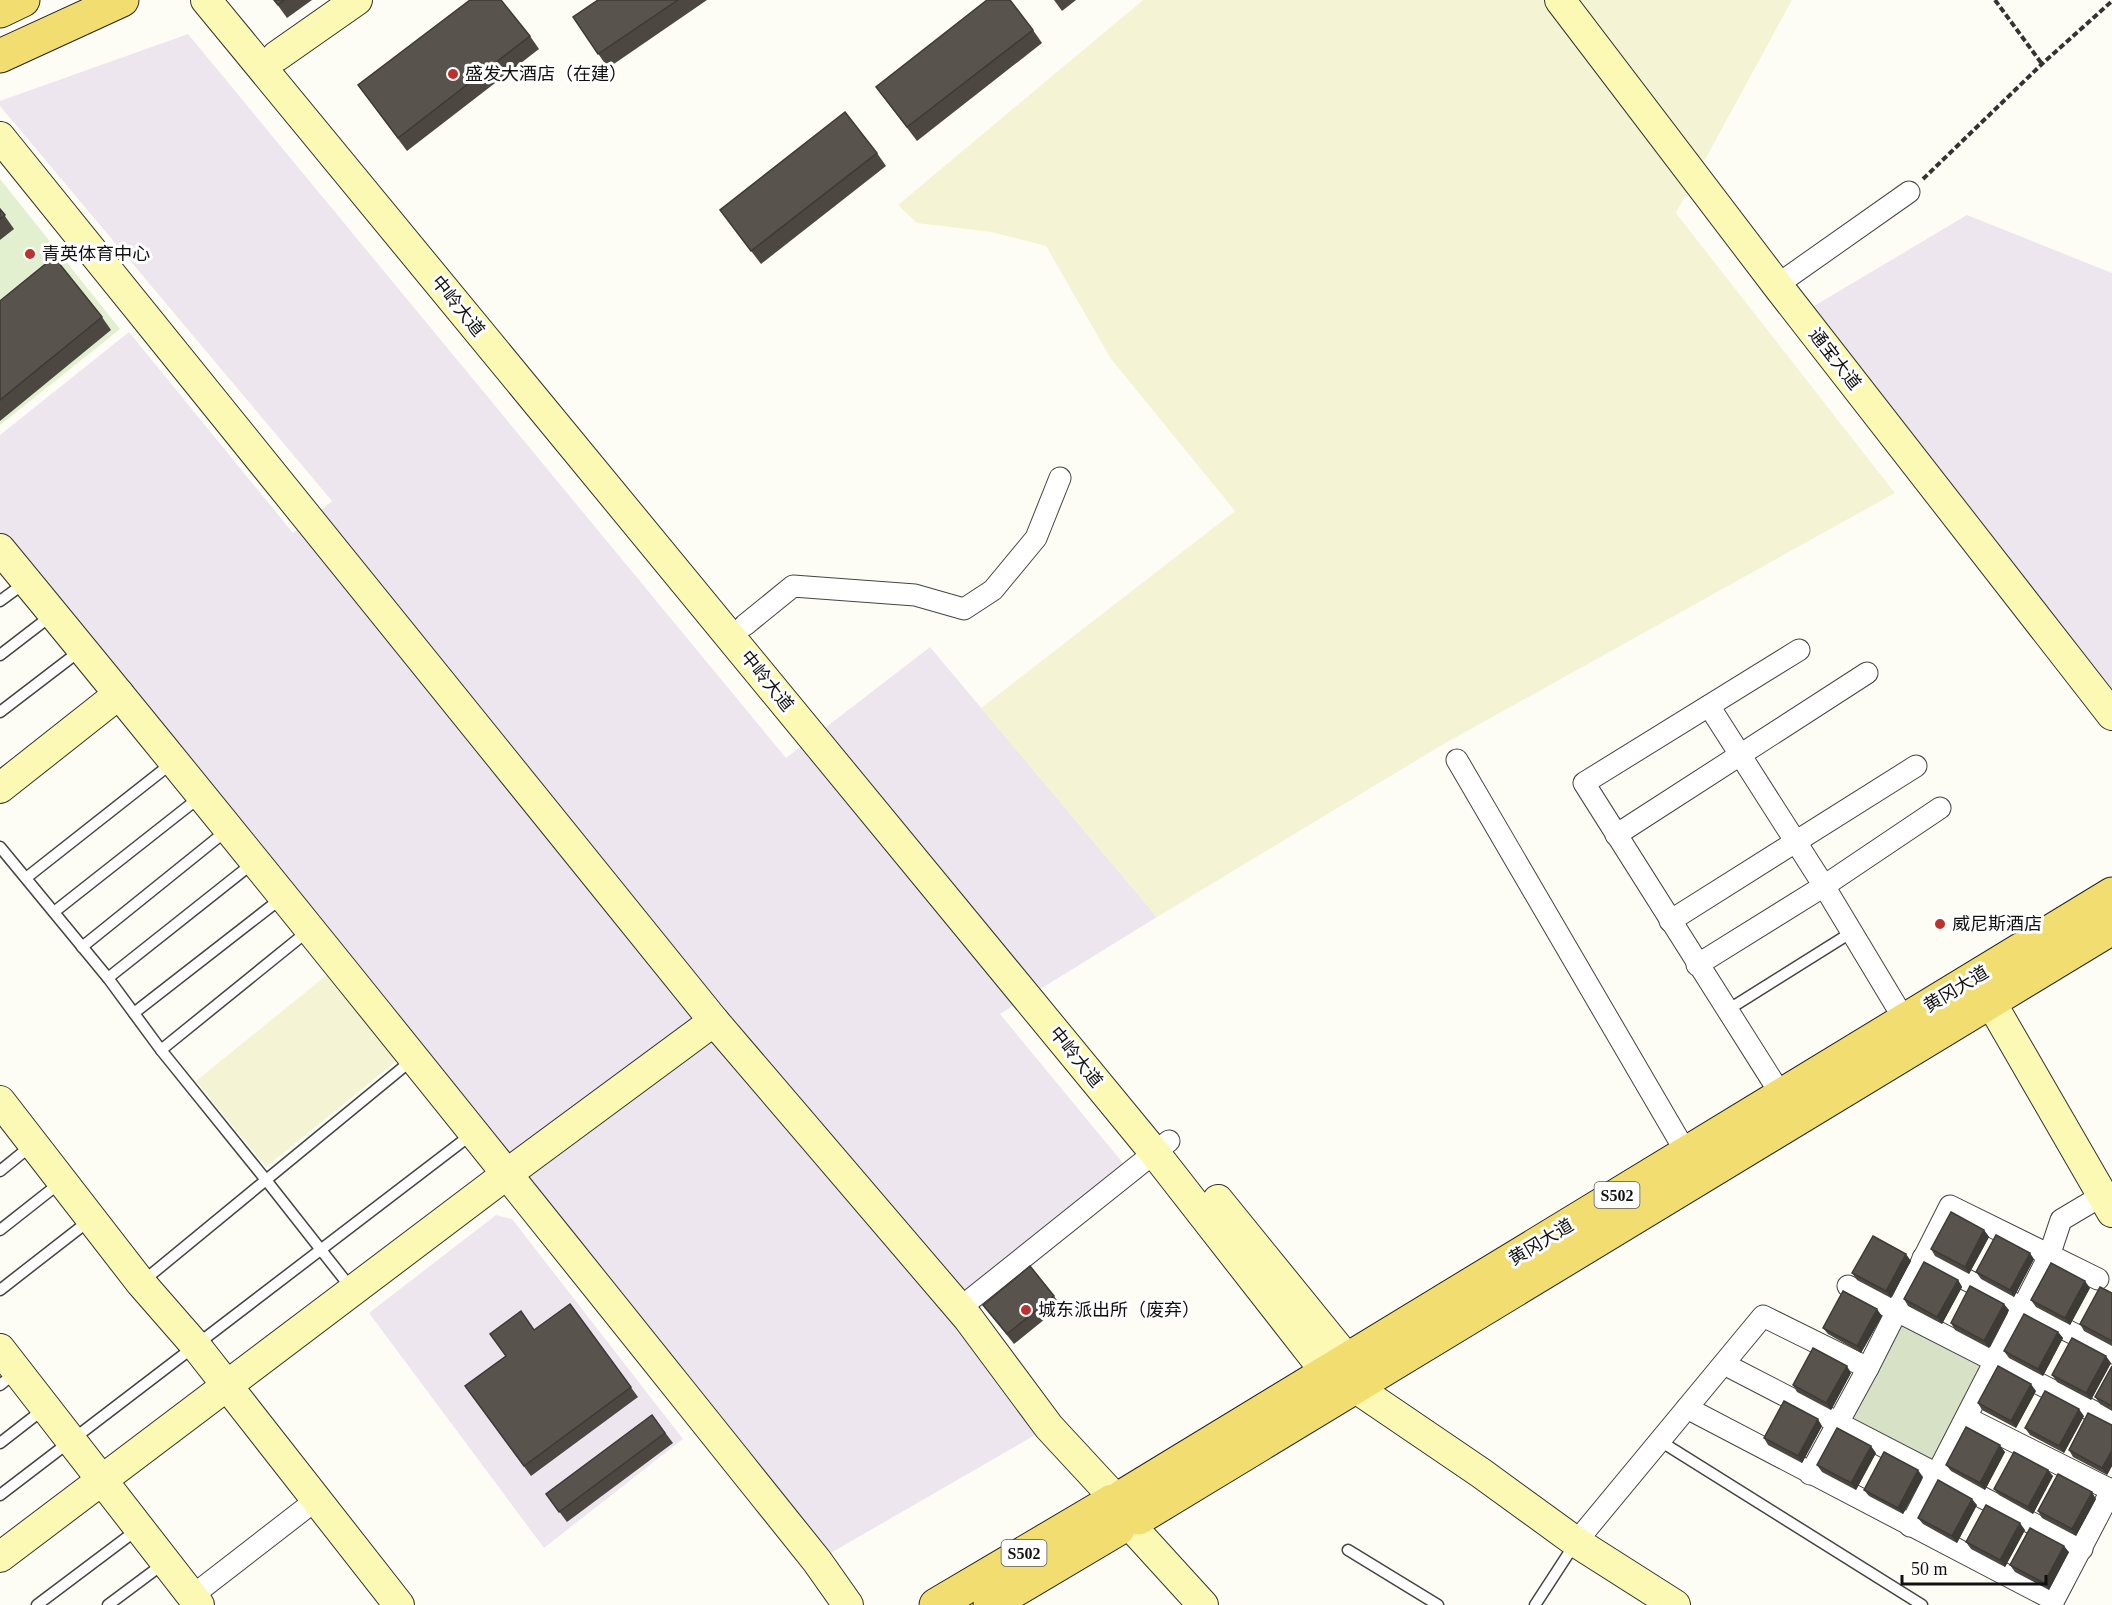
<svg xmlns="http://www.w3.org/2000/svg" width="2112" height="1605" font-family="'Times New Roman','Noto Sans SC',serif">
<rect width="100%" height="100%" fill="#fefdf5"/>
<g fill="#eee6ee">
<polygon points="188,34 786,758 930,647 1157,917 1000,1014 1137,1180 968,1318 1049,1427 817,1561 0,549 0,435 129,332 293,533 332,501 0,106 0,101"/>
<polygon points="1967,215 2112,273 2112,693 1814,306"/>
<polygon points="496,1215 512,1219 683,1439 544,1548 369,1313"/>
</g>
<g fill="#f4f4d5">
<polygon points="1143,0 1792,0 1676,213 1895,493 1442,745 1157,917 981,708 1235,511 1111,359 1046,246 991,232 917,223 898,205"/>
<polygon points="329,973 399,1059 266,1167 196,1081"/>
</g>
<polygon fill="#d6e1c5" points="1897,1311 1996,1361 1938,1474 1838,1424"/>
<polygon fill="#e2f0d0" points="0,179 120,329 0,425"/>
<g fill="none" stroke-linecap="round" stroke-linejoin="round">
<g stroke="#444" stroke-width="13">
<g id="lane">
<polyline points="0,601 26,582"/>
<polyline points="0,655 52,615"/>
<polyline points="0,712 81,650"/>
<polyline points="0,847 108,978 161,1050 266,1180 142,1282"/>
<polyline points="26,878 172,763"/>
<polyline points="54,912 200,797"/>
<polyline points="82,947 226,831"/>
<polyline points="108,978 253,863"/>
<polyline points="1726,1011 1852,932"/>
<polyline points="134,1013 283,897"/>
<polyline points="161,1050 308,931"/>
<polyline points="0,1171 32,1145"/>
<polyline points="0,1230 61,1182"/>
<polyline points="351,1288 266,1180 412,1060"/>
<polyline points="0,1290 90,1220"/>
<polyline points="0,1385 16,1372"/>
<polyline points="1660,1441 1922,1605"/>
<polyline points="0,1443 45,1408"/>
<polyline points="0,1495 472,1134"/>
<polyline points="1348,1550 1438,1605"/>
<polyline points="37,1605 138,1529"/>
<polyline points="108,1605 163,1564"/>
<polyline points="1535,1605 1576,1542"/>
</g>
</g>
<g stroke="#444" stroke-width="23">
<g id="street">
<polyline points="1777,285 1909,192"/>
<polyline points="745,625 793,586 915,595 964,609 993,590 1036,538 1060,478"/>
<polyline points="1709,706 1824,886 1901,1014"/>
<polyline points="1457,760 1680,1142"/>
<polyline points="1616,835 1867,673"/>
<polyline points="1670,921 1916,766"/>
<polyline points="1697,965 1824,886 1940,808"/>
<polyline points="1775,1085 1584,783 1799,650"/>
<polyline points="1923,1258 2112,1353"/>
<polyline points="1848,1286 2112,1421"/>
<polyline points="960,1308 1169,1141"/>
<polyline points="1724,1364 2082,1549"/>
<polyline points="1687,1408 2054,1600 2112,1489"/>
<polyline points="1967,1418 2111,1490"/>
<polyline points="1810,1474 1868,1368 1950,1206 2098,1279"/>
<polyline points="1910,1526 2049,1256 2061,1220 2103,1195"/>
<polyline points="1576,1542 1763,1316 1868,1368"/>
<polyline points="192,1596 316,1500"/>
</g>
</g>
<g stroke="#333" stroke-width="32">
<g id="secondary">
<polyline points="206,0 1154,1152 1322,1367"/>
<polyline points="1560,0 1777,285 2112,715"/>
<polyline points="277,56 357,0"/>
<polyline points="0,137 714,1021 968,1318 1049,1427 1111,1494 1130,1525 1203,1605"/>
<path d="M 0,549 C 276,884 546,1223 817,1561 L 848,1605"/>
<polyline points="0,788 119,694"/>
<polyline points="1997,1013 2112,1212"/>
<polyline points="0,1101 141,1283 196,1346 399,1605"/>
<polyline points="1218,1200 1343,1354"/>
<polyline points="0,1349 199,1605"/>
<polyline points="1356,1388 1481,1473 1576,1542 1675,1605"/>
<polyline points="0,1557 507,1174 714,1021"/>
</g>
</g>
<g stroke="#222" stroke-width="35">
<g id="primary">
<polyline points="0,11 23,0"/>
<polyline points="0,56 122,0"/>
<polyline points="1123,1496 2112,894"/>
<polyline points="1139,1518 2112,928"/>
<polyline points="936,1605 1112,1501"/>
<polyline points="990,1605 1118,1529"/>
</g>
</g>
<g stroke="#333" stroke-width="4" stroke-dasharray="6 3" stroke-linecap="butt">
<polyline points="1995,0 2042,64"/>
<polyline points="1923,179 2042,64 2112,1"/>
</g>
<use href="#lane" stroke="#fff" stroke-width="10"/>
<use href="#street" stroke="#fff" stroke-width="21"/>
<use href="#secondary" stroke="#fbf9b3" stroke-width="30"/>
<use href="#primary" stroke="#f2dd71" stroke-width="33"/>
</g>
<g fill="#4d4742">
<polygon points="274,0 312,0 287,18"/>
<polygon points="598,0 707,0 608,68 573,17"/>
<polygon points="1054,0 1076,0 1062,11"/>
<polygon points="1033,30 1042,43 917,141 876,87"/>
<polygon points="530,36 539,49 407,151 358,85"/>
<polygon points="877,153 886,166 761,264 720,210"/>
<polygon points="0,209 14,229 0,240"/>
<polygon points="0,301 102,317 111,330 0,421"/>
<polygon points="1984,1230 1989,1237 1969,1274 1935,1256 1931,1249"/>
<polygon points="2034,1259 2014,1297 1981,1279 1976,1272"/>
<polygon points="1911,1261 1891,1298 1857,1280 1852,1273"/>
<polygon points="1958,1280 1962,1287 1942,1324 1908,1306 1904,1299"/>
<polygon points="2090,1288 2070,1325 2036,1307 2031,1300"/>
<polygon points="2112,1293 2112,1346 2084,1331 2080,1324"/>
<polygon points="1054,1296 1061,1306 1014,1344 983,1305"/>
<polygon points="570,1304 638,1397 531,1476 465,1386 506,1356"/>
<polygon points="2009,1310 1989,1348 1955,1330 1951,1323"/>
<polygon points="1882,1316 1861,1353 1828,1334 1823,1328"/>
<polygon points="2058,1332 2063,1338 2043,1376 2009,1358 2004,1351"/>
<polygon points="2111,1363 2091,1400 2057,1382 2052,1375"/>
<polygon points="2112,1366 2112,1411 2100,1404 2095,1397"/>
<polygon points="1851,1373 1831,1410 1797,1392 1793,1385"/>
<polygon points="2036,1391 2016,1428 1982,1410 1978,1403"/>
<polygon points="652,1415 673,1443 567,1522 546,1494"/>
<polygon points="2084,1416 2064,1453 2030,1435 2025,1428"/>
<polygon points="2112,1425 2112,1466 2107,1475 2073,1457 2069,1450"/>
<polygon points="1822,1426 1802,1463 1768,1445 1764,1438"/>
<polygon points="2005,1452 1985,1490 1951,1471 1946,1465"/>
<polygon points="1876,1453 1856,1490 1822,1472 1817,1465"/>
<polygon points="2053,1476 2033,1514 1999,1495 1994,1489"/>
<polygon points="1923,1477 1903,1514 1869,1496 1864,1490"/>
<polygon points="2096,1499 2076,1536 2042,1518 2038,1511"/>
<polygon points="1977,1505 1957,1543 1923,1524 1918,1518"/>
<polygon points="2025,1530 2005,1567 1971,1549 1966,1542"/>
<polygon points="2069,1552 2049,1590 2015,1572 2010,1565"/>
</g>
<g fill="#3e3a36">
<polygon points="1984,1230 1989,1237 1969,1274 1965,1267"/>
<polygon points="2030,1253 2034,1259 2014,1297 2010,1290"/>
<polygon points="1906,1254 1911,1261 1891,1298 1886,1291"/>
<polygon points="1958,1280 1962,1287 1942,1324 1937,1317"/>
<polygon points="2085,1281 2090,1288 2070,1325 2065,1318"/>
<polygon points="2004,1304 2009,1310 1989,1348 1984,1341"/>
<polygon points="1877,1309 1882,1316 1861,1353 1857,1346"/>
<polygon points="2058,1332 2063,1338 2043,1376 2038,1369"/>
<polygon points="2106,1356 2111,1363 2091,1400 2086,1393"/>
<polygon points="1847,1366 1851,1373 1831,1410 1826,1403"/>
<polygon points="2031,1384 2036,1391 2016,1428 2011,1421"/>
<polygon points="2079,1409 2084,1416 2064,1453 2059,1446"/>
<polygon points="1818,1419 1822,1426 1802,1463 1798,1456"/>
<polygon points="2000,1445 2005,1452 1985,1490 1980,1483"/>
<polygon points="1871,1446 1876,1453 1856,1490 1851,1483"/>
<polygon points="2112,1450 2112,1466 2107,1475 2102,1468"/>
<polygon points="1918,1470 1923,1477 1903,1514 1898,1508"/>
<polygon points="2048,1470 2053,1476 2033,1514 2028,1507"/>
<polygon points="2092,1492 2096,1499 2076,1536 2072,1529"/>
<polygon points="1972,1499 1977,1505 1957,1543 1952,1536"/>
<polygon points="2020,1523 2025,1530 2005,1567 2000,1560"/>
<polygon points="2064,1546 2069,1552 2049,1590 2044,1583"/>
</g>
<g fill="#59534d" stroke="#3e3a36" stroke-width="1.5">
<polygon points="274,0 284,0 278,5"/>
<polygon points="470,0 501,0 530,36 398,138 358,85"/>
<polygon points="598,0 678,0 598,54 573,17"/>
<polygon points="987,0 1010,0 1033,30 907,127 876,87"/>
<polygon points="845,112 877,153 751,251 720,210"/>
<polygon points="0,209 5,215 0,219"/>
<polygon points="54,257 102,317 0,400 0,301"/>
<polygon points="1951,1212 1984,1230 1965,1267 1931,1249"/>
<polygon points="1996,1235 2030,1253 2010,1290 1976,1272"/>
<polygon points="1873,1236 1906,1254 1886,1291 1852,1273"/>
<polygon points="1924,1262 1958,1280 1937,1317 1904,1299"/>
<polygon points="2051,1263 2085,1281 2065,1318 2031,1300"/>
<polygon points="1030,1266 1054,1296 1007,1334 983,1305"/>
<polygon points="1970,1286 2004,1304 1984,1341 1951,1323"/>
<polygon points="2100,1287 2112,1293 2112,1341 2080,1324"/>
<polygon points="1843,1291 1877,1309 1857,1346 1823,1328"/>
<polygon points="570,1304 631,1387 524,1466 465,1386 506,1356 490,1334 521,1311 534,1330"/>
<polygon points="2024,1314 2058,1332 2038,1369 2004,1351"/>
<polygon points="2072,1338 2106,1356 2086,1393 2052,1375"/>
<polygon points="1813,1348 1847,1366 1826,1403 1793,1385"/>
<polygon points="1998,1366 2031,1384 2011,1421 1978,1403"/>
<polygon points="2112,1366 2112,1406 2095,1397"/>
<polygon points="2045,1391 2079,1409 2059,1446 2025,1428"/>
<polygon points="1784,1401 1818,1419 1798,1456 1764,1438"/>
<polygon points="2088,1413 2112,1425 2112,1450 2102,1468 2069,1450"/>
<polygon points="652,1415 665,1433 559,1512 546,1494"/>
<polygon points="1966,1427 2000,1445 1980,1483 1946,1465"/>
<polygon points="1837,1428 1871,1446 1851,1483 1817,1465"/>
<polygon points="1884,1452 1918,1470 1898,1508 1864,1490"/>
<polygon points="2014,1452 2048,1470 2028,1507 1994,1489"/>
<polygon points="2058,1474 2092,1492 2072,1529 2038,1511"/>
<polygon points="1938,1480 1972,1499 1952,1536 1918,1518"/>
<polygon points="1986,1505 2020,1523 2000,1560 1966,1542"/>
<polygon points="2030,1528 2064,1546 2044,1583 2010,1565"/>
</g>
<g fill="#bc322e" stroke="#fff" stroke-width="2">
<circle cx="453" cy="74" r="6"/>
<circle cx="30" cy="254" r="6"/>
<circle cx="1940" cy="924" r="6"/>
<circle cx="1026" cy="1310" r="6"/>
</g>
<g text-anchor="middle" stroke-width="6" stroke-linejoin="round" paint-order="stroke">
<g fill="#fff" stroke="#585858" stroke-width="1.5">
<rect x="1594.5" y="1182" width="45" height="26" rx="4.5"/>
<rect x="1001.5" y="1540" width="45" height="26" rx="4.5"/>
</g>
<g font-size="16" font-weight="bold" fill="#111">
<text x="1617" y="1201">S502</text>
<text x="1024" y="1559">S502</text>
</g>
<g font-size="18" fill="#111" stroke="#fff" text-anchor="start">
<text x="465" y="80">盛发大酒店（在建）</text>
<text x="42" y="260">青英体育中心</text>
<text x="1952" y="930">威尼斯酒店</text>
<text x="1038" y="1316">城东派出所（废弃）</text>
</g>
<g font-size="18" fill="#111" stroke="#fff">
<text transform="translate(458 306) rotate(51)" y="6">中岭大道</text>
<text transform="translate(1835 359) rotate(52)" y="6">通宝大道</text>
<text transform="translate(767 681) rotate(51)" y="6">中岭大道</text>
<text transform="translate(1956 989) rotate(-31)" y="6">黄冈大道</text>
<text transform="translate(1076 1057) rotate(51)" y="6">中岭大道</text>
<text transform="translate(1541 1242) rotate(-31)" y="6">黄冈大道</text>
</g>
</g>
<path d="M1902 1575v9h144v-9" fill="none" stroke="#111111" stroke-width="3"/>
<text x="1911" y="1575" font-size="18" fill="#111111" stroke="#ffffff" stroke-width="4.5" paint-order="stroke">50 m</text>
</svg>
